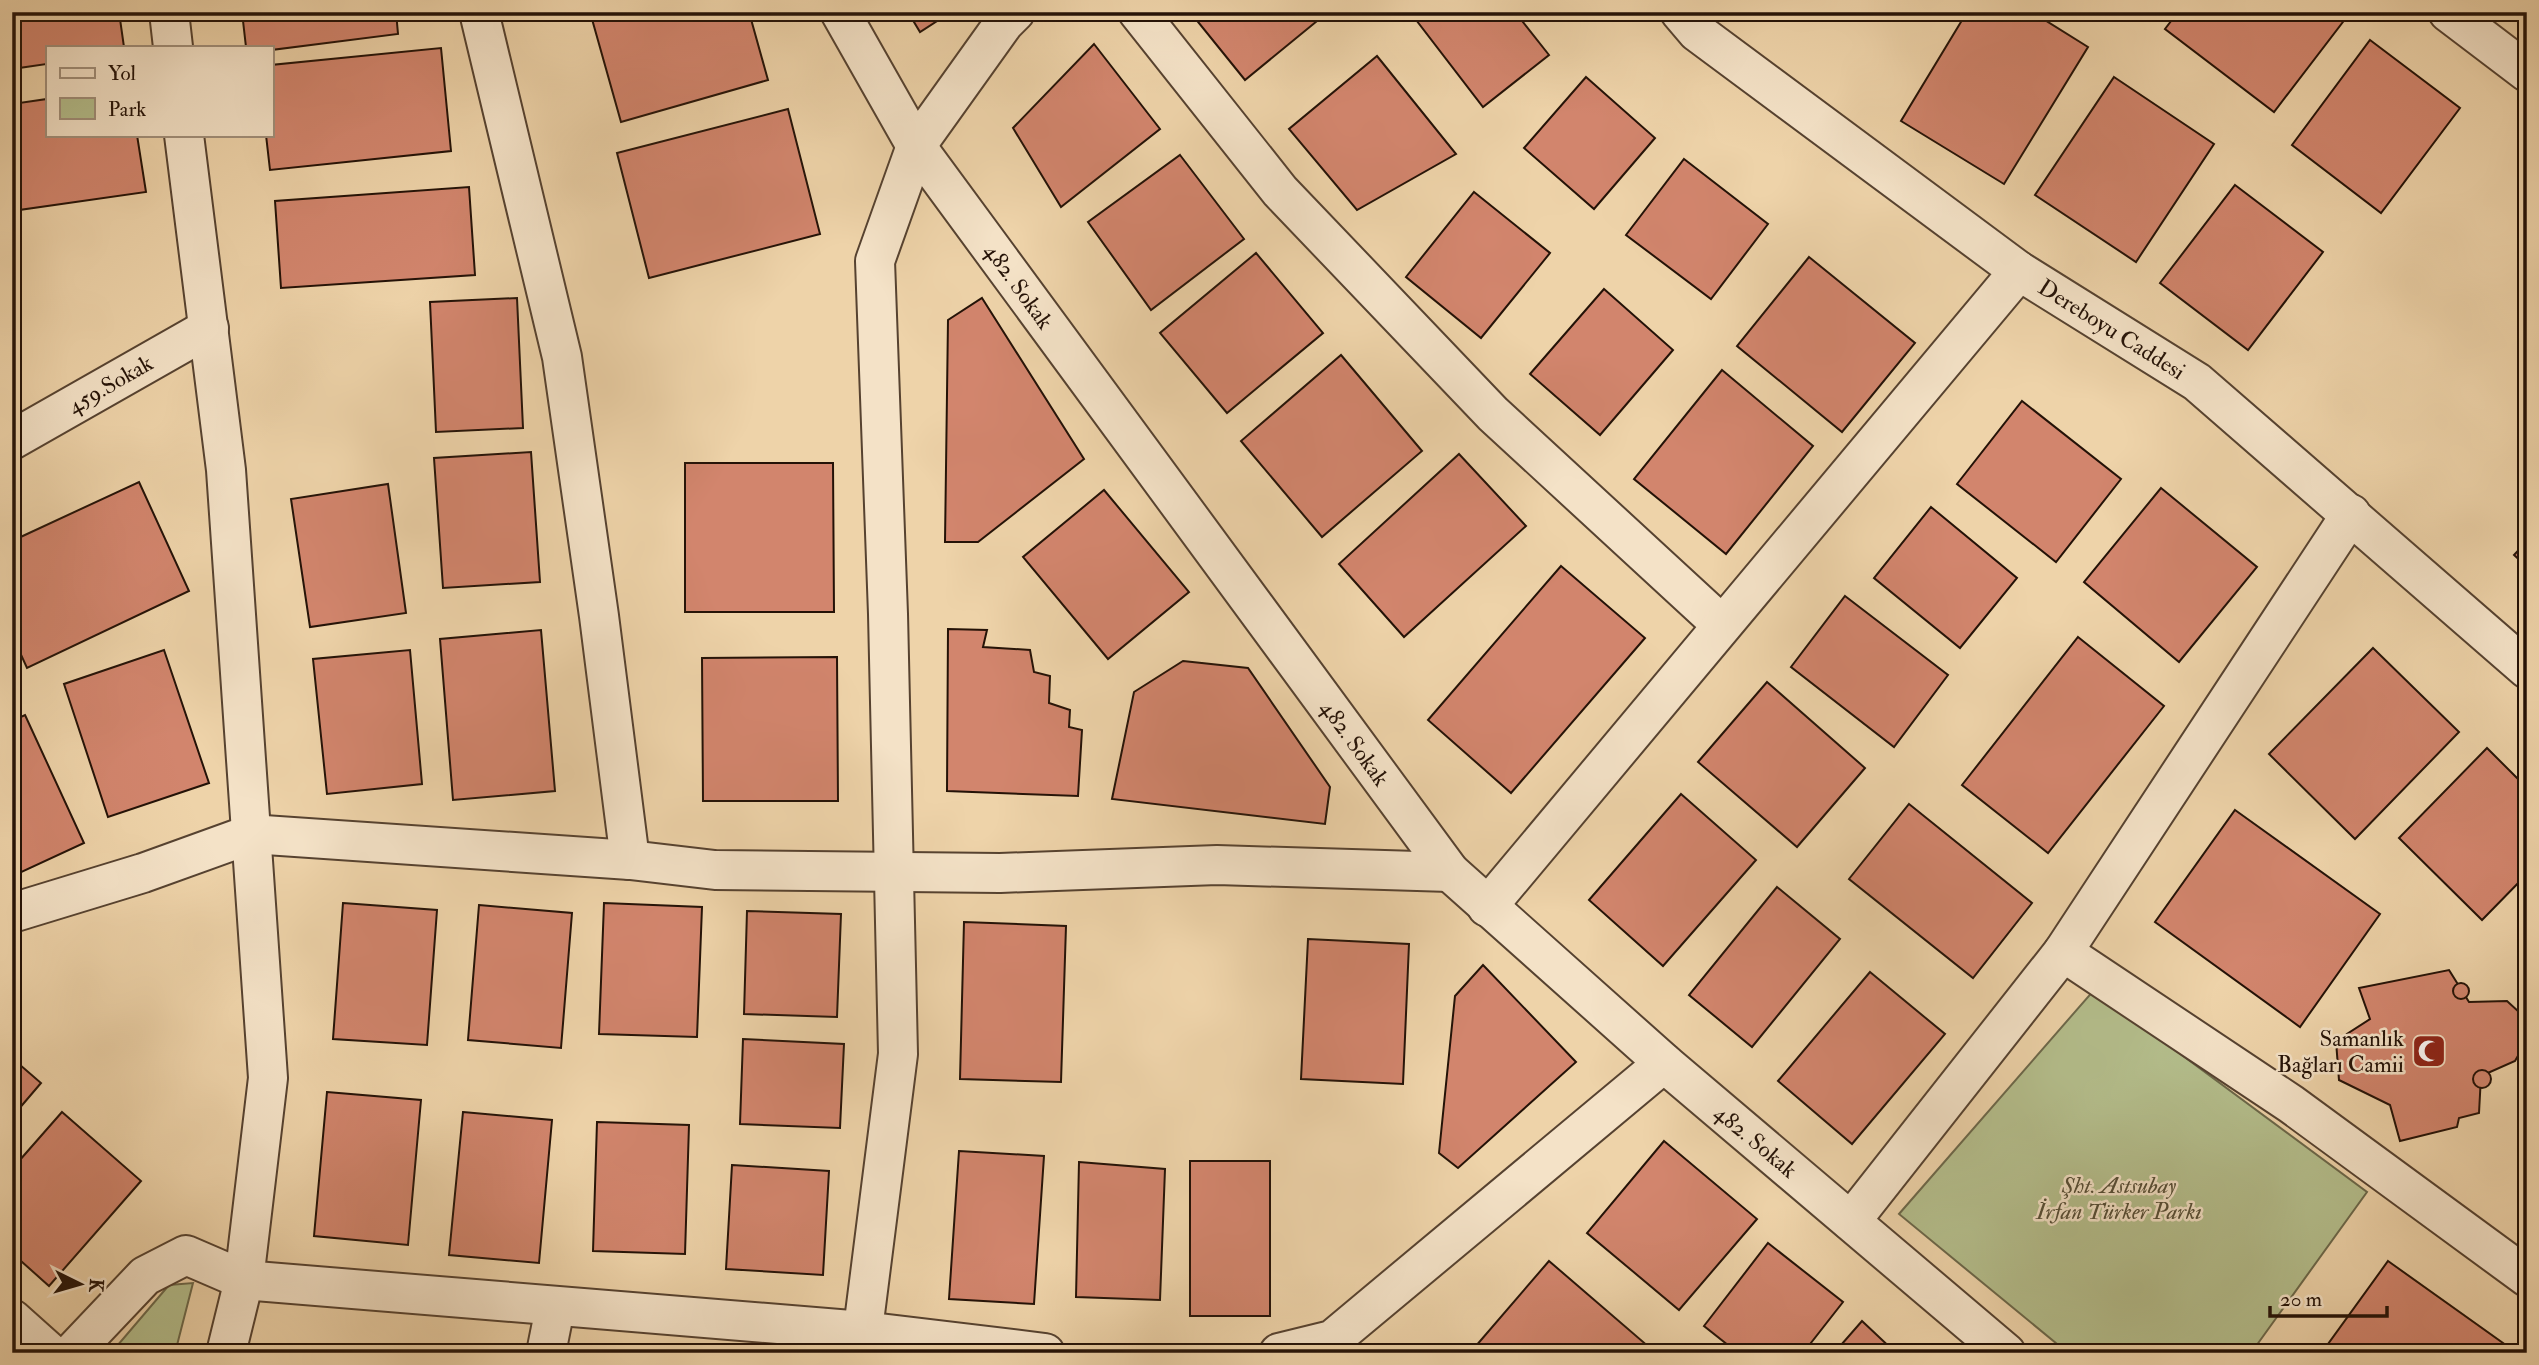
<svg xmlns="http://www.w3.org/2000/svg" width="2539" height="1365" font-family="'IM FELL Double Pica',serif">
<rect width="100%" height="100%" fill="#eed3a9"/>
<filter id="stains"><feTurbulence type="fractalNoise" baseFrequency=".00286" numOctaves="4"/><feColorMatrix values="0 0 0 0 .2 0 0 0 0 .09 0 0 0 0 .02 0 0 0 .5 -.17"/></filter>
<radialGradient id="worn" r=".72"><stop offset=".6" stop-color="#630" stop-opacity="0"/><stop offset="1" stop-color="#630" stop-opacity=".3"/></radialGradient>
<g fill="#b4be8c" stroke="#6c684a" stroke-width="2">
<polygon points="2094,990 2367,1192 2251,1353 2068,1353 1899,1214"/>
<polygon points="193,1283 175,1353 111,1353 169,1285"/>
</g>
<g fill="#d2856d" stroke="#241207" stroke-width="2">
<polygon points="12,12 119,12 124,47 47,47 47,64 12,69"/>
<polygon points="242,12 396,12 398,34 271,50 271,47 246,47"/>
<polygon points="590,12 749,12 768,80 621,122"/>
<polygon points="908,12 951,12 920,32"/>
<polygon points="1190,12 1328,12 1245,80"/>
<polygon points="1410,12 1515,12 1549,55 1483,107"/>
<polygon points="1967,12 2032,12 2088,47 2004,184 1901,121"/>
<polygon points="2178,12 2346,12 2349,14 2274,112 2165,29"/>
<polygon points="2370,40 2460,108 2381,213 2292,145"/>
<polygon points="1094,44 1160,129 1061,207 1013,128"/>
<polygon points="441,48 451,151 270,170 266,135 271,135 271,65"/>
<polygon points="1377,56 1456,154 1357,210 1289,129"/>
<polygon points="1586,77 1655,138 1594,209 1524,148"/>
<polygon points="2114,77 2214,144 2136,262 2035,195"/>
<polygon points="47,99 47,135 137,135 146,192 12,211 12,104"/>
<polygon points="788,109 820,234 649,278 617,153"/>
<polygon points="1180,155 1244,239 1151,310 1088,222"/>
<polygon points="1684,159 1768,224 1711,299 1626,235"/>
<polygon points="2235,185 2323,252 2248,350 2160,283"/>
<polygon points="469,187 475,275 281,288 275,201"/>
<polygon points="1474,192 1550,253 1481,338 1406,277"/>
<polygon points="1256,253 1323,333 1227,413 1160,333"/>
<polygon points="1809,257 1915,343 1842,432 1737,346"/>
<polygon points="1604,289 1673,350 1600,435 1530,374"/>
<polygon points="517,298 523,428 436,432 430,302"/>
<polygon points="982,298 1084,459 978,542 945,542 948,320"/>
<polygon points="1341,355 1422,451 1322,537 1241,441"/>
<polygon points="1722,370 1813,446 1726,554 1634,479"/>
<polygon points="2022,401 2121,479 2056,562 1957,484"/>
<polygon points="531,452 540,582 443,588 434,458"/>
<polygon points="1459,454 1526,526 1404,637 1339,564"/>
<polygon points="685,463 833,463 834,612 685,612"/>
<polygon points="139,482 189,591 27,668 12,635 12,541"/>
<polygon points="388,484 406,613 310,627 291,499"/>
<polygon points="2161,488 2257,567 2179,662 2084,582"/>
<polygon points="1104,490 1189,592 1108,659 1023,557"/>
<polygon points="1931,507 2017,578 1960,648 1874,578"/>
<polygon points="2527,541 2527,567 2514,555"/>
<polygon points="1561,566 1645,638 1511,793 1428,720"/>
<polygon points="1845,596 1948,675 1894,747 1791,667"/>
<polygon points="948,629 987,630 983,647 1030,650 1034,672 1050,676 1049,703 1070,710 1069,727 1082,730 1078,796 947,791"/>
<polygon points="541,630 555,791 453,800 440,639"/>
<polygon points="2078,637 2164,706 2048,853 1962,785"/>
<polygon points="2373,648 2459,732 2355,839 2269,754"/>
<polygon points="164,650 209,783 108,817 64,684"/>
<polygon points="410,650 422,784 327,794 313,659"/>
<polygon points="837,657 838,801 703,801 702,658"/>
<polygon points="1183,661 1248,668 1330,787 1325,824 1112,799 1134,692"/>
<polygon points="1767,682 1865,768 1797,847 1698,762"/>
<polygon points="25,715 84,843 15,875 12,868 12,721"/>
<polygon points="2487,748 2527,788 2527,874 2482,920 2399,838"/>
<polygon points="1681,794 1756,860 1663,966 1589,900"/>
<polygon points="1909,804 2032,903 1973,978 1849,879"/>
<polygon points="2235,810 2380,914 2300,1027 2155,922"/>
<polygon points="1777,887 1840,939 1752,1047 1689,995"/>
<polygon points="343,903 437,910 427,1045 333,1039"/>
<polygon points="604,903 702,907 697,1037 599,1034"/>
<polygon points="479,905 572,913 561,1048 468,1040"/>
<polygon points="747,911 841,914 837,1017 744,1014"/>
<polygon points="964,922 1066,926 1061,1082 960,1079"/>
<polygon points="1308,939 1409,944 1403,1084 1301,1079"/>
<polygon points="1483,965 1576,1062 1458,1168 1439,1153 1455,996"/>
<polygon points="2449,970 2469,1002 2507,1001 2519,1012 2527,1040 2515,1061 2481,1076 2479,1113 2459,1118 2457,1127 2400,1141 2390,1105 2339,1080 2336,1041 2370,1019 2359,988"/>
<polygon points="1870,972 1945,1034 1852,1144 1778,1081"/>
<circle cx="2461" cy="991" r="8"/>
<polygon points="743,1039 844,1044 840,1128 740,1124"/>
<polygon points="12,1058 41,1083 12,1117"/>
<circle cx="2482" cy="1079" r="9"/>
<polygon points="327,1092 421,1100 408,1245 314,1236"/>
<polygon points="62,1112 141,1181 49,1286 12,1253 12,1169"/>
<polygon points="463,1112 552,1120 539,1263 449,1255"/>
<polygon points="597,1122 689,1125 685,1254 593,1251"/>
<polygon points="1664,1141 1757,1219 1679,1310 1587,1233"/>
<polygon points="959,1151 1044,1156 1034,1304 949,1299"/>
<rect x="1190" y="1161" width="80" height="155"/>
<polygon points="1079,1162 1165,1169 1160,1300 1076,1297"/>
<polygon points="732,1165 829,1171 823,1275 726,1269"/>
<polygon points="1768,1243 1843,1302 1803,1353 1738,1353 1704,1326"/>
<polygon points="1549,1261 1649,1347 1644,1353 1481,1353 1475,1347"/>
<polygon points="2388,1261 2517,1353 2325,1353 2323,1351"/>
<polygon points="1862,1321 1896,1353 1834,1353"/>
</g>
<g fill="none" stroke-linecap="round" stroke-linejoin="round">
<g stroke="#564230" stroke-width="42">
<g id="minor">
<polyline points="169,12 173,47"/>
<polyline points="479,12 562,357 599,616 630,860"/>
<polyline points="840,12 916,146 1450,872 1664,1063 2006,1353"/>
<polyline points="1138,12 1280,191 1493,414 1722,625"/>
<polyline points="1680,12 1697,32 2019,271 2197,382 2527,669"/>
<polyline points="2448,12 2527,72"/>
<polyline points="184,135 226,470 268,1078 244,1280 226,1353"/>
<polyline points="12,440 209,328"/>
<polyline points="1487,907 2019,271"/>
<polyline points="12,913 143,873 251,834 630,860 715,870 1000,873 1217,865 1450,872"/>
<polyline points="2063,952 2291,1104 2527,1277"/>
<polyline points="1851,1221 2063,952 2351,514"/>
<polyline points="12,1319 50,1353"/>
<polyline points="72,1353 145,1276 186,1255 244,1280 863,1331 1045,1353"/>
<polyline points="546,1353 555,1308"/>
<polyline points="860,1353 898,1054 888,614 875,261 916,146 1004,23 1015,12"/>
<polyline points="1279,1353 1332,1340 1664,1063"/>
</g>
</g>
<use href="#minor" stroke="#f4e2c7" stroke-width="38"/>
</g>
<defs>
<g id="mosque-square" transform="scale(1.75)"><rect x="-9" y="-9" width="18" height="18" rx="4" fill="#8f2418" stroke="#f4e2c7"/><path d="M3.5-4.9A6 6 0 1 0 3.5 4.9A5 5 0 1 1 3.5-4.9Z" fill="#fff"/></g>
</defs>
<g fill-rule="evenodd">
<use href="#mosque-square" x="2429" y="1051"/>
</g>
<g text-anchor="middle" stroke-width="5" stroke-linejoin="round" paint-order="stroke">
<g font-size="23" fill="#241207" stroke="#f4e2c7">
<text transform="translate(1019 286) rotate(54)" y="8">482. Sokak</text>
<text transform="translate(2112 329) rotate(32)" y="8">Dereboyu Caddesi</text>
<text transform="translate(110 384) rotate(-30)" y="8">459.Sokak</text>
<text transform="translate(1355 743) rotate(54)" y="8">482. Sokak</text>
<text transform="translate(1756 1141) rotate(40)" y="8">482. Sokak</text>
</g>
<g font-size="23" fill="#241207" stroke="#f4e2c7" text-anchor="end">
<text x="2404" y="1046">Samanlık<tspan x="2404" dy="26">Bağları Camii</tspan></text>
</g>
<g font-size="23" font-style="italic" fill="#564e36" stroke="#f4e2c7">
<text x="2119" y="1193">Şht. Astsubay<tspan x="2119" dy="26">İrfan Türker Parkı</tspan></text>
</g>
</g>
<rect width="2539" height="1365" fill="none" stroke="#eed3a9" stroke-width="42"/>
<rect x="14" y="14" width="2511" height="1337" fill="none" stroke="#241207" stroke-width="3.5"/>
<rect x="21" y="21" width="2497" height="1323" fill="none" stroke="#241207" stroke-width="2"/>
<rect x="46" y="46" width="228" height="91" fill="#f4e2c7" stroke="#a18f7a" stroke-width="2"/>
<rect x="60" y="68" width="35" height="10" fill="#f4e2c7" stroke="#a18f7a" stroke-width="2"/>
<text x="108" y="80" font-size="21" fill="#241207">Yol</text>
<rect x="60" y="98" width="35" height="21" fill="#b4be8c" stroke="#a18f7a" stroke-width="2"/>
<text x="108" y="116" font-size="21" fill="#241207">Park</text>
<g transform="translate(80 1284) rotate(95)" stroke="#f4e2c7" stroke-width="5" paint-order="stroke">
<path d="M0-5L12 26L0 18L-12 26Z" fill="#241207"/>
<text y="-10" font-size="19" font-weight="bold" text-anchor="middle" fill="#241207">K</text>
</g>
<path d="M2270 1306v10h117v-10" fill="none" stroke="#241207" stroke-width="3.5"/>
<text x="2280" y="1306" font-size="21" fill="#241207" stroke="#f4e2c7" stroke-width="5" paint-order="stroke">20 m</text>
<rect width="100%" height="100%" filter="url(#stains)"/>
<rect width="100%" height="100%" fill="url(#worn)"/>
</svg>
